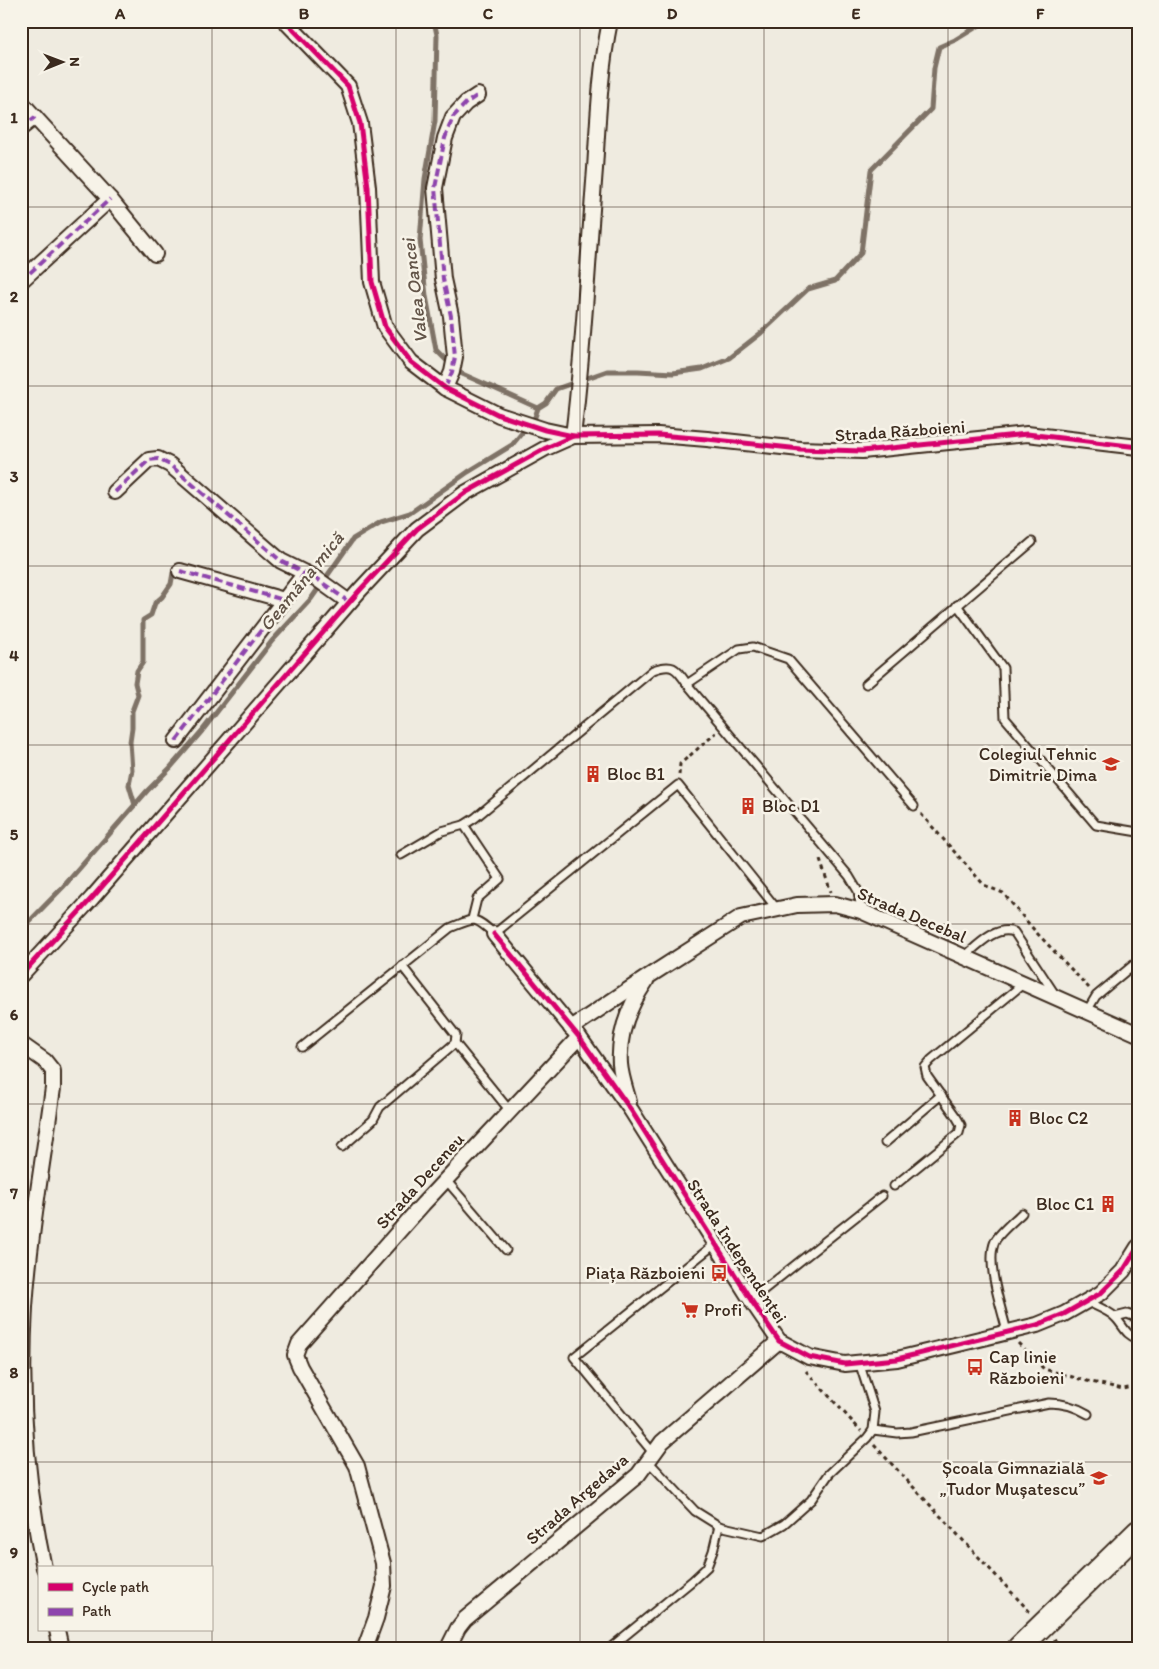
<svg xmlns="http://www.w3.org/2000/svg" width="1159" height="1669" font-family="Itim,sans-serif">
<rect width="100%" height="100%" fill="#efebe0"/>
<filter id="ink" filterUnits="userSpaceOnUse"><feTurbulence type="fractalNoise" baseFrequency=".02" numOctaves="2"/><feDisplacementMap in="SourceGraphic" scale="10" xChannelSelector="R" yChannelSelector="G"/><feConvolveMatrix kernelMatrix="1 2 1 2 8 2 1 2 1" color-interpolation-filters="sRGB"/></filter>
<g filter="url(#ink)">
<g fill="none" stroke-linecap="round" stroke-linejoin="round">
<g stroke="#7e7266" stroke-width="5">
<polyline points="434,21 437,35 435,121 425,179 420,240 426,296 436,350 458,372 538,408"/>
<polyline points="135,805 129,785 132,770 130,742 132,728 132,711 138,695 135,683 137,671 143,662 143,620 151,615 155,603 162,597 171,584 173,573"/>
<polyline points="21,930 63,887 147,791 170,768 202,731 272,641 311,599 353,539 381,522 410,513 468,472 512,445 535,417 538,408 546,403 556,389 607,371 638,371 673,373 702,369 729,358 761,333 808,289 835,281 861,253 871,170 931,109 934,68 939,47 955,40 986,21"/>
</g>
<g stroke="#3b2a1e" stroke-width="11">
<g id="lane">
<polyline points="957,605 1003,668 1005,718 1096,825 1138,832"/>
<polyline points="687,684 739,649 753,647 788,659 914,806"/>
<polyline points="866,684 1032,542"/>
<polyline points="464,825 500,879 477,899 472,919"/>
<path d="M 401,855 L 442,831 L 464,825 L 475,818 L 653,670 C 672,663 676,667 687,684 L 849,876 L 858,891 L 861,911"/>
<path d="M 964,957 C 977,946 996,925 1014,932 L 1056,996"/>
<polyline points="1087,1011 1096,996 1138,961"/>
<polyline points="455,1043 510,1111"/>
<path d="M 302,1047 L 450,928 C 474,918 474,915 494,934 L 678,785 L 777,909"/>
<polyline points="885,1143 941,1095"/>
<polyline points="342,1147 373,1120 380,1107 455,1043 456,1035 402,966"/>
<polyline points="446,1180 506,1250"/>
<polyline points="894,1186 959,1133 961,1125 957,1118 927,1076 925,1067 931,1060 1023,984"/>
<polyline points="751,1300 882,1196"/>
<path d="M 1088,1302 C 1096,1306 1109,1311 1115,1317 C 1124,1326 1125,1335 1138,1339"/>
<polyline points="1115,1317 1127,1314 1138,1318"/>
<path d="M 1007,1332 C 1002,1309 985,1263 995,1241 C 1000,1232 1015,1220 1022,1213"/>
<path d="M 873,1430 L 897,1433 L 911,1432 L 1049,1403 C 1064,1403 1075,1406 1088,1414"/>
<polyline points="654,1454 574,1357 715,1244"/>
<polyline points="648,1461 695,1511 719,1526 763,1536 784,1524 811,1500 829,1474 867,1438 873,1430 875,1412 859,1362"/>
<polyline points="610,1648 692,1581 707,1567 713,1551 719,1526"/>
</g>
</g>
<g stroke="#3b2a1e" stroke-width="18">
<g id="street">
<polyline points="285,21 348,86 360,123 368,187 372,282 385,327 411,362 445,388 499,415 545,430 573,436 658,435 707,439 800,449 862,451 1027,434 1138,447"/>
<polyline points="21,102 110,199 155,254"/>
<polyline points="21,128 35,117"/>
<polyline points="21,281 110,199"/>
<polyline points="445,388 452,372 455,357 451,316 443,279 435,188 445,138 453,117 466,103 478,95"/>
<path d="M 573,436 C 584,347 588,258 595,169 C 598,120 600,70 610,21"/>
<polyline points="115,492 149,460 158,459 170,465 281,561 317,579 349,602"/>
<polyline points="180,571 284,600"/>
<polyline points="176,741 305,573"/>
<polyline points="494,934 579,1037 631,1110 751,1300 779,1341 809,1357 845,1364 897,1359 1037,1325 1064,1314 1101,1293 1123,1271 1138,1247"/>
<polyline points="21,975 92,898 360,590 417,529 465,493 546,448 573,436"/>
<polyline points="571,1028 649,976 741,917 797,905 835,904 861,911 1138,1034"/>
<path d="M 21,1044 L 45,1061 L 53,1071 L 53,1088 C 43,1161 30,1233 25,1307 C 20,1393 26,1483 44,1568"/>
<path d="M 629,1102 C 626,1090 621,1077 620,1064 C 618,1033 629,1006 646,981"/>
<polyline points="57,1630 61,1648"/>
<polyline points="365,1648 376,1618 384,1586 383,1563 357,1466 300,1367 295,1355 299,1344 423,1204 579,1037"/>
<polyline points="448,1648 458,1628 465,1619 638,1475 662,1442 779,1341"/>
</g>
</g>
<g stroke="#3b2a1e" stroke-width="26">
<polyline id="primary" points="1019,1648 1138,1532"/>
</g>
<g stroke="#3b2a1e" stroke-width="3" stroke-dasharray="4 4" stroke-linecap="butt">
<polyline points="679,775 680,764 716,733"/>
<polyline points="921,814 984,885 1003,893 1035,931 1089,988"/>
<polyline points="820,860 831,892"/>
<polyline points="1018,1343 1044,1369 1087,1381 1123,1389 1138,1386"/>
<polyline points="806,1371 861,1431"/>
<polyline points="874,1445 1030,1612"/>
<polyline points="1054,1639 1061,1648"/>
</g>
<use href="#lane" stroke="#f7f3e8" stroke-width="7"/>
<use href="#street" stroke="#f7f3e8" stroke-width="14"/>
<use href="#primary" stroke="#f7f3e8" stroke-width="22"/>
<g stroke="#8e44ad" stroke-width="4" stroke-dasharray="8 4" stroke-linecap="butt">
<polyline points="21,128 35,117"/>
<polyline points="21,281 110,199"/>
<polyline points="445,388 452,372 455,357 451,316 443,279 435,188 445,138 453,117 466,103 478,95"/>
<polyline points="115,492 149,460 158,459 170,465 281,561 317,579 349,602"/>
<polyline points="180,571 284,600"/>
<polyline points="176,741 305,573"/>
</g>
<g stroke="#f7f3e8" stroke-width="8">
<g id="cycleway">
<polyline points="285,21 348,86 360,123 368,187 372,282 385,327 411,362 445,388 499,415 545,430 573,436 658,435 707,439 800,449 862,451 1027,434 1138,447"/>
<polyline points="494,934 579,1037 631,1110 751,1300 779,1341 809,1357 845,1364 897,1359 1037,1325 1064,1314 1101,1293 1123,1271 1138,1247"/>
<polyline points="21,975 92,898 360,590 417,529 465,493 546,448 573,436"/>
</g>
</g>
<use href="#cycleway" stroke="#d6006c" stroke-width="5"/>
</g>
</g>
<path fill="none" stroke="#3b2a1e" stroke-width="1" stroke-opacity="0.55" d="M 212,21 L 212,1648M 396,21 L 396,1648M 580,21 L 580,1648M 764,21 L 764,1648M 948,21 L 948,1648M 21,207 L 1138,207M 21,386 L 1138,386M 21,566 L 1138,566M 21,745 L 1138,745M 21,924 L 1138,924M 21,1104 L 1138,1104M 21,1283 L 1138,1283M 21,1462 L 1138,1462"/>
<defs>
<g id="school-bare" transform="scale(1.35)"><path d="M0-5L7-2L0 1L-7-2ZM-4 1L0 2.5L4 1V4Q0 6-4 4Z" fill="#c8321e" stroke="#f7f3e8" stroke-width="2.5" paint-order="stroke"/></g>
<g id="building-bare" transform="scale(1.35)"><path d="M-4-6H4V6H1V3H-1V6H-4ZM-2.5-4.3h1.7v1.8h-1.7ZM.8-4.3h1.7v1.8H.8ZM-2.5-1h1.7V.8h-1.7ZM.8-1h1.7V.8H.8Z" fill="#c8321e" stroke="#f7f3e8" stroke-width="2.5" paint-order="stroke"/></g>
<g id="bus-bare" transform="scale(1.35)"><path d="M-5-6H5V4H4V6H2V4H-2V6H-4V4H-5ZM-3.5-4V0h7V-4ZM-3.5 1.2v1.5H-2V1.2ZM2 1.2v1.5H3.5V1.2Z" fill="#c8321e" stroke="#f7f3e8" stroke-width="2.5" paint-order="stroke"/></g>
<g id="supermarket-bare" transform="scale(1.35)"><path d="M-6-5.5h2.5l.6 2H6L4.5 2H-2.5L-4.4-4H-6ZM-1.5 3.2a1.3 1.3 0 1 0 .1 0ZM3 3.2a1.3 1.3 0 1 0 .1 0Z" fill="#c8321e" stroke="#f7f3e8" stroke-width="2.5" paint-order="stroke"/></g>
</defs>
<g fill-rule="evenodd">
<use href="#school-bare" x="1111" y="764"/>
<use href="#building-bare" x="593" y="774"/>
<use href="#building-bare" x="748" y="806"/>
<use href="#building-bare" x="1015" y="1118"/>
<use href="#building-bare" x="1108" y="1204"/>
<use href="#bus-bare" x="719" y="1273"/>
<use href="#supermarket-bare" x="690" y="1310"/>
<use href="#bus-bare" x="975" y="1367"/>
<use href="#school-bare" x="1099" y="1478"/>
</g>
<g text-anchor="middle" stroke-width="5" stroke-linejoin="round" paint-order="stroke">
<g font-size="18" fill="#3b2a1e" stroke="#f7f3e8">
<text transform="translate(900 431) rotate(-4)" y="6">Strada Războieni</text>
<text transform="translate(912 915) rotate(23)" y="6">Strada Decebal</text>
<text transform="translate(420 1181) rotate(-48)" y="6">Strada Deceneu</text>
<text transform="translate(737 1251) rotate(57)" y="6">Strada Independenței</text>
<text transform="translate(577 1499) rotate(-41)" y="6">Strada Argedava</text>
</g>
<g font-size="18" fill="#3b2a1e" stroke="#f7f3e8" text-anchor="start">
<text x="1097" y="760" text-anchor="end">Colegiul Tehnic<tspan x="1097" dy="21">Dimitrie Dima</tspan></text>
<text x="607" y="780">Bloc B1</text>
<text x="762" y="812">Bloc D1</text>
<text x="1029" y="1124">Bloc C2</text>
<text x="1094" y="1210" text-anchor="end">Bloc C1</text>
<text x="705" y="1279" text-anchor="end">Piața Războieni</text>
<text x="704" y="1316">Profi</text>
<text x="989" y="1363">Cap linie<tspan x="989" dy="21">Războieni</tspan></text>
<text x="1085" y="1474" text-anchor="end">Școala Gimnazială<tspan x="1085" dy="21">„Tudor Mușatescu”</tspan></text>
</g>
<g font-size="19" font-style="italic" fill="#625448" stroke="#f7f3e8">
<text transform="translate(414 291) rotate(-97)" y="7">Valea Oancei</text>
<text transform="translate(301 581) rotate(-51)" y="7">Geamăna mică</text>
</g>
</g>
<rect width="1159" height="1669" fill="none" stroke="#f7f3e8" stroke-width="55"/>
<rect x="38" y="1566" width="175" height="65" fill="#f7f3e8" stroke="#aca397"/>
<rect x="48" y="1583" width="25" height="8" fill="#d6006c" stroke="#aca397"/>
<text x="82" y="1592" font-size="15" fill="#3b2a1e">Cycle path</text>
<rect x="48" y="1608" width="25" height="8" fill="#8e44ad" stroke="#aca397"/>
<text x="82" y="1616" font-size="15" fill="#3b2a1e">Path</text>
<g transform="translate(62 62) rotate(89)" stroke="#f7f3e8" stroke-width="4" paint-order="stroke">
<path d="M0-4L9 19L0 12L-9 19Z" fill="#3b2a1e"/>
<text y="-8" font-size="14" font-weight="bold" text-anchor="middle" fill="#3b2a1e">N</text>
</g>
<rect x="28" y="28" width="1104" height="1614" fill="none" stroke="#3b2a1e" stroke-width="2"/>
<g font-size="16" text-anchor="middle" font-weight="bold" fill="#3b2a1e">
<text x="120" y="19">A</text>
<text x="304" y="19">B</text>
<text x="488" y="19">C</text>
<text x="672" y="19">D</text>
<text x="856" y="19">E</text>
<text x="1040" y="19">F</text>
<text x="14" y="123">1</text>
<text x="14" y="302">2</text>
<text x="14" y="482">3</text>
<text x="14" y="661">4</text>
<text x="14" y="840">5</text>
<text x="14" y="1020">6</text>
<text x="14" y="1199">7</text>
<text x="14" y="1378">8</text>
<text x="14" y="1558">9</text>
</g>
</svg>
